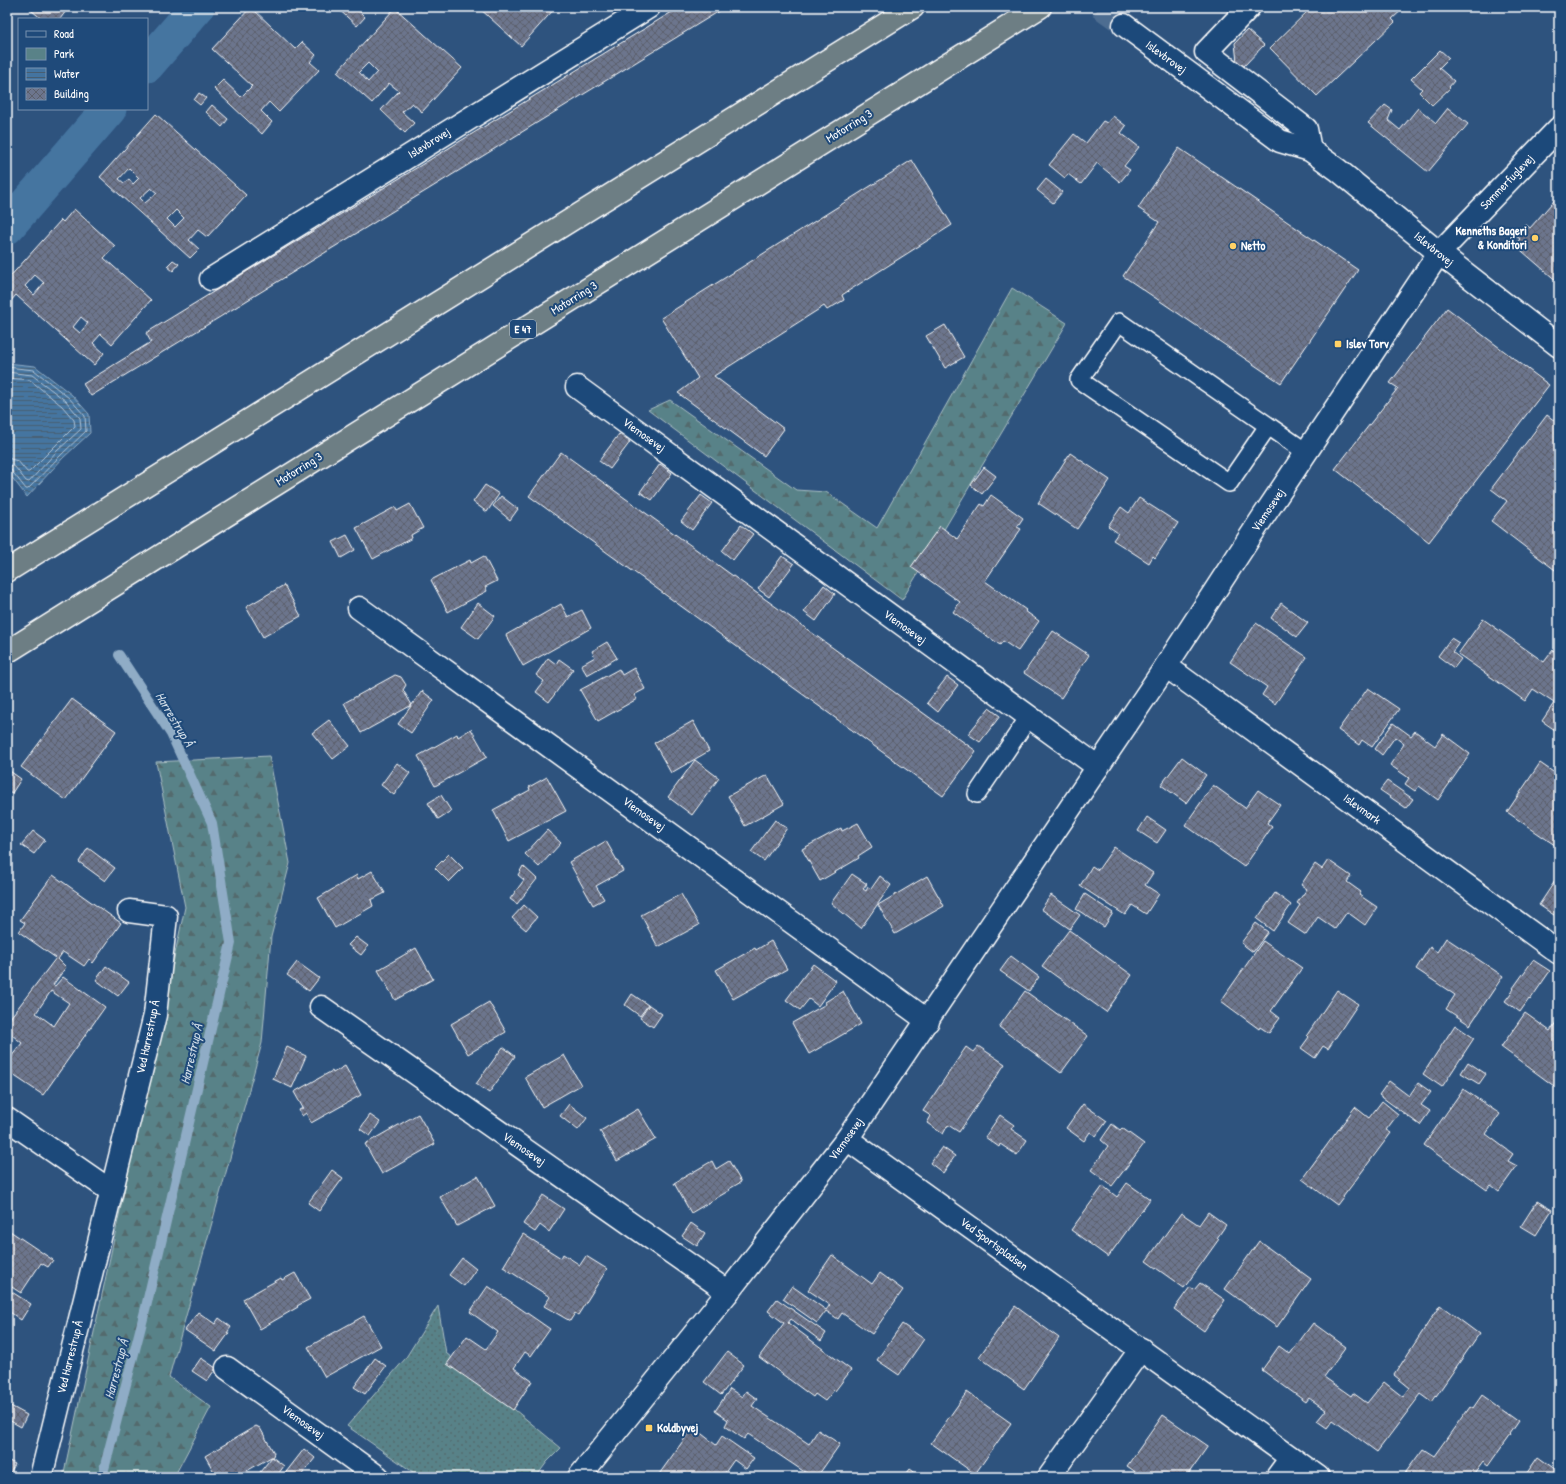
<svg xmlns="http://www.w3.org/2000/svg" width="1566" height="1484" font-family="'Patrick Hand',sans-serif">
<defs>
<pattern id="green-dots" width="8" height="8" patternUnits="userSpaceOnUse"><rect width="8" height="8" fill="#598288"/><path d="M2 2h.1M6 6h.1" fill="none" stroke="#536a6d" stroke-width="1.8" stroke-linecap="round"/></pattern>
<pattern id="forest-firs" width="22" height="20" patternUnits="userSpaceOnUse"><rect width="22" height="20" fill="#598288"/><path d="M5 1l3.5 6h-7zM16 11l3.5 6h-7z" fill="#536a6d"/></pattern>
<pattern id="water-rules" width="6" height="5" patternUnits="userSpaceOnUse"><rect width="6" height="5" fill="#4474a0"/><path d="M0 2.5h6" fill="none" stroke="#485e72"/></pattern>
<pattern id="building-cross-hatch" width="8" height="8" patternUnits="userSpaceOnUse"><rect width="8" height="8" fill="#6c758d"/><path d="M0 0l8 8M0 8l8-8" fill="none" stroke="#5c606c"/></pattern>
</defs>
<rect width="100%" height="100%" fill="#2e537e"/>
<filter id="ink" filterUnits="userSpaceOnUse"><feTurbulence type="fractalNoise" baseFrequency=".025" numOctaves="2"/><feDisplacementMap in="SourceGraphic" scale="8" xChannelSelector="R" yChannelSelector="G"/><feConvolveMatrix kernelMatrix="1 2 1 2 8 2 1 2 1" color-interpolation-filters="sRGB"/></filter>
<g filter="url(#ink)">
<polygon fill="url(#green-dots)" stroke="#acc0c4" points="438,1306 446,1353 561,1448 547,1462 536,1477 420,1477 347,1426 405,1359"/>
<g fill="url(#forest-firs)" stroke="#acc0c4">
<polygon points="1012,288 1067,323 902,600 648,410 670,400 796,490 826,492 877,528"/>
<polygon points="269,756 290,863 271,937 262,1043 169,1377 211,1407 174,1477 63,1477 185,907 156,762"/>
</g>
<polygon fill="url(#water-rules)" stroke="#8facc6" points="7,363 35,366 72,395 89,414 90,433 63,458 27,497 7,471"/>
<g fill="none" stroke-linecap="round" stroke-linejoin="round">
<g stroke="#b4c7d9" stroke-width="1">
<polyline points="7,367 34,370 69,398 85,416 86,431 61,455 28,489 26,489 11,470 7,469"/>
<polyline points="7,372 32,375 66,401 80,418 81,429 57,451 29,482 26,481 15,467 7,464"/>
<polyline points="7,378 30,380 62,406 74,420 75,426 29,472 27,472 18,461 7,458"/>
</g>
<polyline stroke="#8facc6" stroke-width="10" points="102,1477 146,1307 231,943 212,823 171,734 119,655"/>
<g stroke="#4474a0" stroke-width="35">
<polyline points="147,65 197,7"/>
<polyline points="7,227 109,109"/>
</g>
</g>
<g fill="url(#building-cross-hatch)" stroke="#fff" fill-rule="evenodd">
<polygon points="27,7 69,7 60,19 42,19"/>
<polygon points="251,7 295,49 302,42 316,55 310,62 319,70 279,112 269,102 261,111 272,122 262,134 214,89 223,80 241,97 252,86 212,49"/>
<polygon points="336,7 355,7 365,17 357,26"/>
<polygon points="478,7 556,7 521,46"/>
<polygon points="680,7 726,7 91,396 83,384 151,342 146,333"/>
<polygon points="1312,7 1405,7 1392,19 1395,22 1317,96 1270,48"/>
<path d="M 395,8 L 462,68 L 422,112 L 412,103 L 402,112 L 414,123 L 405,133 L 381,110 L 399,91 L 389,83 L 372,103 L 337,72 ZM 368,63 L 377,72 L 368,82 L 359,72 Z"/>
<polygon points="1247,30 1264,45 1243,67 1237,62 1235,43"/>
<polygon points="1440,50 1449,58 1439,68 1454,81 1449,87 1450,88 1432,105 1419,92 1422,89 1411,79"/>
<polygon points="199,93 206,98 200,105 194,100"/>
<polygon points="212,105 228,119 222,127 206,112"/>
<polygon points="1385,105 1392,110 1388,120 1400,130 1418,108 1436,123 1448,108 1468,124 1428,172 1368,123"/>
<path d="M 156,114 L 246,195 L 207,237 L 198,230 L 189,240 L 199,249 L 190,258 L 100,177 ZM 129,168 L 139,178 L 133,184 L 129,179 L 124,183 L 119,179 ZM 151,188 L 157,193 L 145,203 L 140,198 ZM 176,210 L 184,218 L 175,227 L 167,219 Z"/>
<polygon points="1113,116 1126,126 1121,133 1139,147 1124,166 1130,170 1120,182 1097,163 1081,184 1068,174 1065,178 1049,165 1074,134 1086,143 1103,121 1107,123"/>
<polygon points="1179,148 1358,270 1281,383 1123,276 1159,222 1138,208"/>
<polygon points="912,160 952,225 842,295 844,300 827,310 824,306 714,376 784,429 764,456 678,393 698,378 661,318"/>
<polygon points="1046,179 1062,192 1053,203 1037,190"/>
<polygon points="1559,195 1559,283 1515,245 1520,239 1515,235 1525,224 1530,228"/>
<path d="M 74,209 L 115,246 L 104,258 L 151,300 L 112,344 L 101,334 L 93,343 L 104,353 L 94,365 L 16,295 L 10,302 L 7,299 L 7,280 L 61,220 L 63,222 ZM 35,275 L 44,283 L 34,295 L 25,286 ZM 81,317 L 88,323 L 80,333 L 73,327 Z"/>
<polygon points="173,260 179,264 173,271 167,266"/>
<polygon points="1447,308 1549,385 1429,542 1335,469 1398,388 1390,383"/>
<polygon points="945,325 964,357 945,368 926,336"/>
<polygon points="1547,415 1559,424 1559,573 1491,521 1507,501 1491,489"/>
<polygon points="619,434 630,442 610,469 599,461"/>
<polygon points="561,452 976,751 943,796 529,496"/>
<polygon points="1070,453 1110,480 1077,529 1038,503"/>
<polygon points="660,464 672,473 652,500 640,492"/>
<polygon points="984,467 996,476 982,494 971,485"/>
<polygon points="485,485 499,494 487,512 473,502"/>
<polygon points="701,495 712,503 692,530 681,521"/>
<polygon points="991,495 1023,518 1017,527 1021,529 985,581 1026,610 1025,611 1039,621 1018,651 1003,641 1000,645 953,612 960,602 911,567 940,526 957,539 981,504 984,506"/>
<polygon points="501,496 518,509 510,520 493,506"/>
<polygon points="1139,498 1178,523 1155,558 1153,556 1149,563 1113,540 1118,533 1108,526 1121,507 1129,513"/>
<polygon points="410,504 423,528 411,535 412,538 373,559 356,528 395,507 397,511"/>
<polygon points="741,525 753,534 733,560 722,551"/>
<polygon points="347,535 355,550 341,558 333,542"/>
<polygon points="484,556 497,581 485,587 487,591 448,612 431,580 470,560 471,563"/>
<polygon points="782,556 794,564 769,597 758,589"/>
<polygon points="284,585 301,616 263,637 246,607"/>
<polygon points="824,585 835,594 816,621 804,612"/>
<polygon points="478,603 495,616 478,639 461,627"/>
<polygon points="1281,603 1308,623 1297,637 1271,618"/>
<polygon points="561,604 568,617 582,610 591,628 523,666 506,635"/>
<polygon points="1483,619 1544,662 1553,650 1559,654 1559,724 1555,730 1542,721 1554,703 1533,689 1525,701 1458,654"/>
<polygon points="1256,623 1307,657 1275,704 1262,695 1267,687 1230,662"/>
<polygon points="1053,631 1089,655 1061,698 1024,673"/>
<polygon points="1451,638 1459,643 1452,652 1461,659 1454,668 1438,656"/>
<polygon points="607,642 617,658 587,675 581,665 595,657 592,651"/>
<polygon points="548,658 556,664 559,659 573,669 549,702 536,692 544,681 536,675"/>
<polygon points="634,668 645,689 634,695 637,699 598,721 580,690 619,669 622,675"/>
<polygon points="395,675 401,677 406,685 403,690 412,705 361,733 344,703"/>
<polygon points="947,677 958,685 938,712 927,703"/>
<polygon points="1368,688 1399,709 1372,747 1362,740 1359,745 1338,730"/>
<polygon points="422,691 434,700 411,733 398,724"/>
<polygon points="72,699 116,731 66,800 21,767"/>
<polygon points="989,708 1000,716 980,742 968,734"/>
<polygon points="329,720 350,746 333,759 312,733"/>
<polygon points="693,721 709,751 671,773 654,743"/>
<polygon points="1393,723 1411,736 1415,731 1435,746 1443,734 1470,754 1438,800 1419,786 1415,791 1405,784 1409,778 1390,765 1404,744 1395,737 1382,755 1375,749"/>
<polygon points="471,729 487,757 435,786 418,756 457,734 458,737"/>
<polygon points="1182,757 1206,775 1186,803 1161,785"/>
<polygon points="695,760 719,778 692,815 668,797"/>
<polygon points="397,763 410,773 394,795 381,785"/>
<polygon points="1540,763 1559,776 1559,848 1507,812"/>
<polygon points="7,769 21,779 12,793 7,790"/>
<polygon points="767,775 784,804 745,826 728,796"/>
<polygon points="547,777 566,811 509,841 493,810 530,790 529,787"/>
<polygon points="1387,781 1413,799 1406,808 1380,790"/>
<polygon points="1213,785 1245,808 1258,790 1280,805 1267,823 1272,827 1244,867 1185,825"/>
<polygon points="441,795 451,811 438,819 428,803"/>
<polygon points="1147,817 1166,830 1157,843 1138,831"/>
<polygon points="775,820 787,828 764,861 751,852"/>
<polygon points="858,823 872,847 858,856 859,858 820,881 802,849 841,828 842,831"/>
<polygon points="547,830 561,843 539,867 525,854"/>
<polygon points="33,831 45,840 34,854 21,845"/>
<polygon points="606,841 623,871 596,886 604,899 593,905 569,862"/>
<polygon points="1114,847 1153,873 1145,885 1159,894 1146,914 1132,905 1125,915 1080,886 1092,866 1098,870"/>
<polygon points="88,848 115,868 105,881 79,862"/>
<polygon points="449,854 463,868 449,882 435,868"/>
<polygon points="1328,860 1351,876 1347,882 1361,892 1359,895 1377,907 1365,925 1347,912 1335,929 1318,917 1306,935 1288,923 1300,905 1297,903 1307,889 1301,885 1315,864 1322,869"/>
<polygon points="523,866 537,879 517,904 510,899 524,880 518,875"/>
<polygon points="372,871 385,893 371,900 373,906 335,928 318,898 357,875 358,879"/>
<polygon points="852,874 867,884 863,889 866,891 868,887 871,889 880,876 891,885 861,928 831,903"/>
<path d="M 53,875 L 121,923 L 93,963 L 89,959 L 84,966 L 63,952 L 58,959 L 66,967 L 53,985 L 55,986 L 63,977 L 105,1007 L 43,1095 L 7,1071 L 7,1062 L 22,1043 L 7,1031 L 7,1022 L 56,958 L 19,932 L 25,923 L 20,920 ZM 51,991 L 69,1003 L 54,1026 L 36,1013 Z"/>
<polygon points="1559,875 1559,915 1557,917 1539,905"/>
<polygon points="927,876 944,906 895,934 878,905"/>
<polygon points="1275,893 1291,905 1273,931 1257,919"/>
<polygon points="681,894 699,925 658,947 641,915"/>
<polygon points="1085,894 1113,913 1104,927 1076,909"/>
<polygon points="1051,895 1080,915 1070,929 1041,909"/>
<polygon points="524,905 537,917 526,930 512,918"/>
<polygon points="1256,923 1268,932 1253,952 1241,943"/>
<polygon points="1069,930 1132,975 1106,1012 1042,966"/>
<polygon points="356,937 368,946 361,955 348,945"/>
<polygon points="1446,938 1503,976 1470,1025 1446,1009 1455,995 1416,969 1430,947 1437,952"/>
<polygon points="771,941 787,969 733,999 716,970 755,948 756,950"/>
<polygon points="1263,941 1302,968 1271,1011 1280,1018 1269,1033 1260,1027 1259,1029 1221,1001"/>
<polygon points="416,948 433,979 395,1000 378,970"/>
<polygon points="1011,956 1039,977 1029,991 1000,971"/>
<polygon points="1533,960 1550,971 1530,1000 1529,999 1520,1012 1505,1001 1514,989 1513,988"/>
<polygon points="297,962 319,978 309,991 287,975"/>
<polygon points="813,964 836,981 818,1006 809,999 800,1010 786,1000"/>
<polygon points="106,966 129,982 118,996 96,980"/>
<polygon points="1337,990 1358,1004 1328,1049 1323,1046 1315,1058 1301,1048 1309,1037 1307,1035"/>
<polygon points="843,991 861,1024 809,1054 792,1023 826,1004 825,1002"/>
<polygon points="1025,991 1088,1036 1061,1073 999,1027"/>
<polygon points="632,994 648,1005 640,1016 625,1005"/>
<polygon points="489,1002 506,1032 468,1054 451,1024"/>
<polygon points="649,1005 662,1014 653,1027 640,1018"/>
<polygon points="1525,1013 1550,1031 1559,1018 1559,1079 1554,1086 1501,1047"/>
<polygon points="1455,1025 1474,1038 1442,1087 1423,1074"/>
<polygon points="978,1046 1005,1064 959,1132 948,1125 943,1134 927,1123 931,1116 923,1111 966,1047 973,1052"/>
<polygon points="287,1047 306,1056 292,1088 273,1079"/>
<polygon points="503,1047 515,1056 489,1093 476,1084"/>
<polygon points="564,1055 581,1085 542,1107 525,1077"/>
<polygon points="1468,1062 1486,1074 1479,1084 1461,1073"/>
<polygon points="345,1066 361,1095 311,1123 306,1113 302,1116 299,1110 303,1108 294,1092 332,1071 333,1073"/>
<polygon points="1389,1081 1409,1096 1418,1083 1431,1092 1421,1105 1430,1111 1420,1125 1379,1095"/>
<polygon points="1463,1089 1500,1114 1486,1134 1513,1154 1508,1161 1517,1166 1499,1191 1491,1185 1487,1190 1424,1145"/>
<polygon points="1382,1101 1398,1114 1386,1130 1391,1133 1337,1205 1302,1179 1355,1107 1369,1118"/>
<polygon points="569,1104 587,1118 578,1130 560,1116"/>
<polygon points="1083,1104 1107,1121 1096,1136 1090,1132 1084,1141 1066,1128"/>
<polygon points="638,1109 656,1139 617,1161 600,1131"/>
<polygon points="418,1114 435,1144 382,1174 365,1144"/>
<polygon points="370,1115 380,1122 370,1136 360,1129"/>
<polygon points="1000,1115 1014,1125 1011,1129 1027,1140 1017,1155 1000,1144 999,1147 985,1137"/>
<polygon points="1112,1124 1120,1130 1122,1128 1144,1144 1112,1186 1091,1170 1108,1146 1101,1140"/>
<polygon points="942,1147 955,1156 943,1173 930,1163"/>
<polygon points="712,1161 716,1169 729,1161 741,1182 729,1189 730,1190 691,1213 674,1183"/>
<polygon points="332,1170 343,1178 319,1211 308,1203"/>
<polygon points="478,1176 495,1206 457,1226 440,1197"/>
<polygon points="1127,1183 1150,1199 1108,1257 1071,1230 1103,1186 1117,1197"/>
<polygon points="543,1195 564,1209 549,1232 540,1225 535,1232 523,1224"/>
<polygon points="1537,1201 1552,1210 1536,1235 1521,1226"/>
<polygon points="1208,1212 1226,1225 1217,1238 1219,1239 1184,1288 1146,1261 1181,1213 1199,1225"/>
<polygon points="691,1223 705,1233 697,1246 682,1236"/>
<polygon points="7,1229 53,1260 48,1267 41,1263 21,1293 7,1284"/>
<polygon points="523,1234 561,1258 563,1254 580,1265 586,1256 607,1269 578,1315 575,1313 570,1321 544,1306 550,1297 503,1267"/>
<polygon points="1259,1241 1311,1279 1277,1327 1225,1289"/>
<polygon points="832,1255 872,1284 880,1273 903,1290 872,1334 842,1313 838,1319 826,1311 817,1323 783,1299 792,1286 826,1310 830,1305 808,1290"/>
<polygon points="462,1258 476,1269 464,1286 449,1275"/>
<polygon points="295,1273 310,1299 297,1306 298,1307 260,1329 243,1299 281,1278 282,1280"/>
<polygon points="1200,1283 1225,1300 1204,1331 1174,1309 1190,1287 1194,1290"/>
<polygon points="488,1286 550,1329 531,1356 525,1352 514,1368 532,1381 513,1410 447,1364 467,1336 486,1349 498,1332 470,1312"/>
<polygon points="7,1289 31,1304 21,1320 7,1310"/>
<polygon points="777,1299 826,1333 821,1341 791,1319 788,1323 851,1370 835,1391 834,1390 825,1401 815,1394 813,1397 759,1357 784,1323 768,1311"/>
<polygon points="1440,1305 1479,1334 1432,1402 1421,1394 1377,1452 1333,1420 1327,1428 1317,1421 1326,1410 1309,1398 1306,1402 1262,1370 1279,1346 1290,1354 1313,1323 1346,1347 1324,1377 1351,1396 1353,1393 1367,1403 1384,1382 1403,1397 1410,1388 1394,1375"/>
<polygon points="1015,1306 1059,1338 1024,1389 979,1357"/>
<polygon points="198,1312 215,1324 219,1318 231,1327 227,1333 229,1333 216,1351 185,1330"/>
<polygon points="364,1316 381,1346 325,1377 308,1347"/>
<polygon points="902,1324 924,1339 899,1375 877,1360"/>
<polygon points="727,1352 744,1365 721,1395 704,1382"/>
<polygon points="201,1358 216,1368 207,1381 192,1371"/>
<polygon points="375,1358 386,1366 365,1394 354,1387"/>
<polygon points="730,1389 742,1397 746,1391 757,1399 752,1406 809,1444 818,1430 840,1444 817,1477 812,1477 748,1434 744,1439 725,1426 728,1420 715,1411"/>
<polygon points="967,1392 1011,1423 975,1474 931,1443"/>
<polygon points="1482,1395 1518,1421 1509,1434 1510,1435 1488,1466 1483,1462 1472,1477 1405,1477 1403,1476 1423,1449 1434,1456 1470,1406 1473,1408"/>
<polygon points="7,1404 27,1415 21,1427 7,1419"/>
<polygon points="1163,1415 1208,1446 1186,1477 1143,1477 1127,1466"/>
<polygon points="256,1426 260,1428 274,1453 273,1456 236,1477 217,1477 205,1456"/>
<polygon points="693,1427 716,1445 722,1436 754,1458 746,1469 734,1460 722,1477 657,1477"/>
<polygon points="304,1449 315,1458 300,1477 284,1477 283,1476"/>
<polygon points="272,1457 284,1466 276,1477 256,1477"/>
<polygon points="1538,1457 1559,1472 1557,1477 1524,1477"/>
<polygon points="7,1460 15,1464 8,1477 7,1477"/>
<polygon points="910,1469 921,1477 904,1477"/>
</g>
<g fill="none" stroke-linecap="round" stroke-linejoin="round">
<polyline stroke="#4d6d91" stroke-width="22" stroke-dasharray="22 11" stroke-linecap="butt" points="1099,7 1124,25"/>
<g stroke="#fff" stroke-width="20">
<g id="lane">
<polyline points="1268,426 1229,483 1079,380 1119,322 1306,452"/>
<polyline points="977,794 1029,717"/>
</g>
</g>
<g stroke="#fff" stroke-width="25">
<g id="street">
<polyline points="1249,7 1206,52 1306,129 1310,150"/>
<polyline points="1124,25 1280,141 1310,150 1338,170 1439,253 1559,346"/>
<polyline points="211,279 649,7"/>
<polyline points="577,387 1098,767"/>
<polyline points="359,608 928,1021"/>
<polyline points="1166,666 1559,953"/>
<polyline points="321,1007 728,1292"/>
<polyline points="7,1119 111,1191"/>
<polyline points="847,1139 1318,1477"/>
<polyline points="227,1368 378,1477"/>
<polyline points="41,1477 155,1015 166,916 129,911"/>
<polyline points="579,1477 728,1292 847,1139 1166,666 1263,517 1439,253 1559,128"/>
<polyline points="1049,1477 1141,1349"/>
<polyline points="1277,1477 1291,1458"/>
</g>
</g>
<g stroke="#fff" stroke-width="25">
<g id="highway">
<polyline points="7,571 913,7"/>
<polyline points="7,652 1040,7"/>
</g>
</g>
<use href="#lane" stroke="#1f4a7a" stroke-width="17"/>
<use href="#street" stroke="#1f4a7a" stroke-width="22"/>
<use href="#highway" stroke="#6d7e84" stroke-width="22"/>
</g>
</g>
<g fill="#ffd166" stroke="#1f4a7a" stroke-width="1.5">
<circle cx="1535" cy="238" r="4"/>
<circle cx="1233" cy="246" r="4"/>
<rect x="1334" y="340" width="8" height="8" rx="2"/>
<rect x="645" y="1424" width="8" height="8" rx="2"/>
</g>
<g text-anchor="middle" stroke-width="4" stroke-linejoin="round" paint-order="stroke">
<rect fill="#1f4a7a" stroke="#bcc9d7" stroke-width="1" x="510" y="320" width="26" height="18" rx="3"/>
<g font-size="11" font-weight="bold" fill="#fff">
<text x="523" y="333">E 47</text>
</g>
<g font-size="12" fill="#fff" stroke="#1f4a7a">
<text transform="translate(1166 57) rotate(36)" y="4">Islevbrovej</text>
<text transform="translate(849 126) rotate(-32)" y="4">Motorring 3</text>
<text transform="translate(429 143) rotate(-32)" y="4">Islevbrovej</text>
<text transform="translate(1507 182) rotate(-46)" y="4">Sommerfuglevej</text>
<text transform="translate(1434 249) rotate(39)" y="4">Islevbrovej</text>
<text transform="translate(574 298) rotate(-32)" y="4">Motorring 3</text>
<text transform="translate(644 435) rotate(36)" y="4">Viemosevej</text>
<text transform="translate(299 469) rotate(-32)" y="4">Motorring 3</text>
<text transform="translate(1268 510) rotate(-56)" y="4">Viemosevej</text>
<text transform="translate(905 627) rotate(36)" y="4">Viemosevej</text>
<text transform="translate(1362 809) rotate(36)" y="4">Islevmark</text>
<text transform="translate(644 814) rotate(36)" y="4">Viemosevej</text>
<text transform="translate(148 1037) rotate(-78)" y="4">Ved Harrestrup Å</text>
<text transform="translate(846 1139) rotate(-54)" y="4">Viemosevej</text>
<text transform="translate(524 1149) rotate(35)" y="4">Viemosevej</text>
<text transform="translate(994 1244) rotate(36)" y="4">Ved Sportspladsen</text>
<text transform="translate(70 1357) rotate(-76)" y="4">Ved Harrestrup Å</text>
<text transform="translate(303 1422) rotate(36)" y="4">Viemosevej</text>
</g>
<g font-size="12" font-weight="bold" fill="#fff" stroke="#1f4a7a" text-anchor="start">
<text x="1527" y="235" text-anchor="end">Kenneths Bageri<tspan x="1527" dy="14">&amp; Konditori</tspan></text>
<text x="1241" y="250">Netto</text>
<text x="1346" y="348">Islev Torv</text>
<text x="657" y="1432">Koldbyvej</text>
</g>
<g font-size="13" font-style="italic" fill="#d0dce7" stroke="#1f4a7a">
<text transform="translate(175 719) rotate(59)" y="5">Harrestrup Å</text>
<text transform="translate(191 1054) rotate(-77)" y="5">Harrestrup Å</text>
<text transform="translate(116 1369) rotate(-75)" y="5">Harrestrup Å</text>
</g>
</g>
<rect width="1566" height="1484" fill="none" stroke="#1f4a7a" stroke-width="24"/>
<rect x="12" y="12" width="1542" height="1460" fill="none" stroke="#fff" stroke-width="1.5" filter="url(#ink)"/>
<rect x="18" y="18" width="130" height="92" fill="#1f4a7a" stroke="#7992af"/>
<rect x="26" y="31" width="20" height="6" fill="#1f4a7a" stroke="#7992af"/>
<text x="54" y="38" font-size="12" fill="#ffffff">Road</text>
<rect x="26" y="48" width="20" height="12" fill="#598288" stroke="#7992af"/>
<text x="54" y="58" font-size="12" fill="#ffffff">Park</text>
<rect x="26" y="68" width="20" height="12" fill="url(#water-rules)" stroke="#7992af"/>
<text x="54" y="78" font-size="12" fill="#ffffff">Water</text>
<rect x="26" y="88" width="20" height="12" fill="url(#building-cross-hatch)" stroke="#7992af"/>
<text x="54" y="98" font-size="12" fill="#ffffff">Building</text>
</svg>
